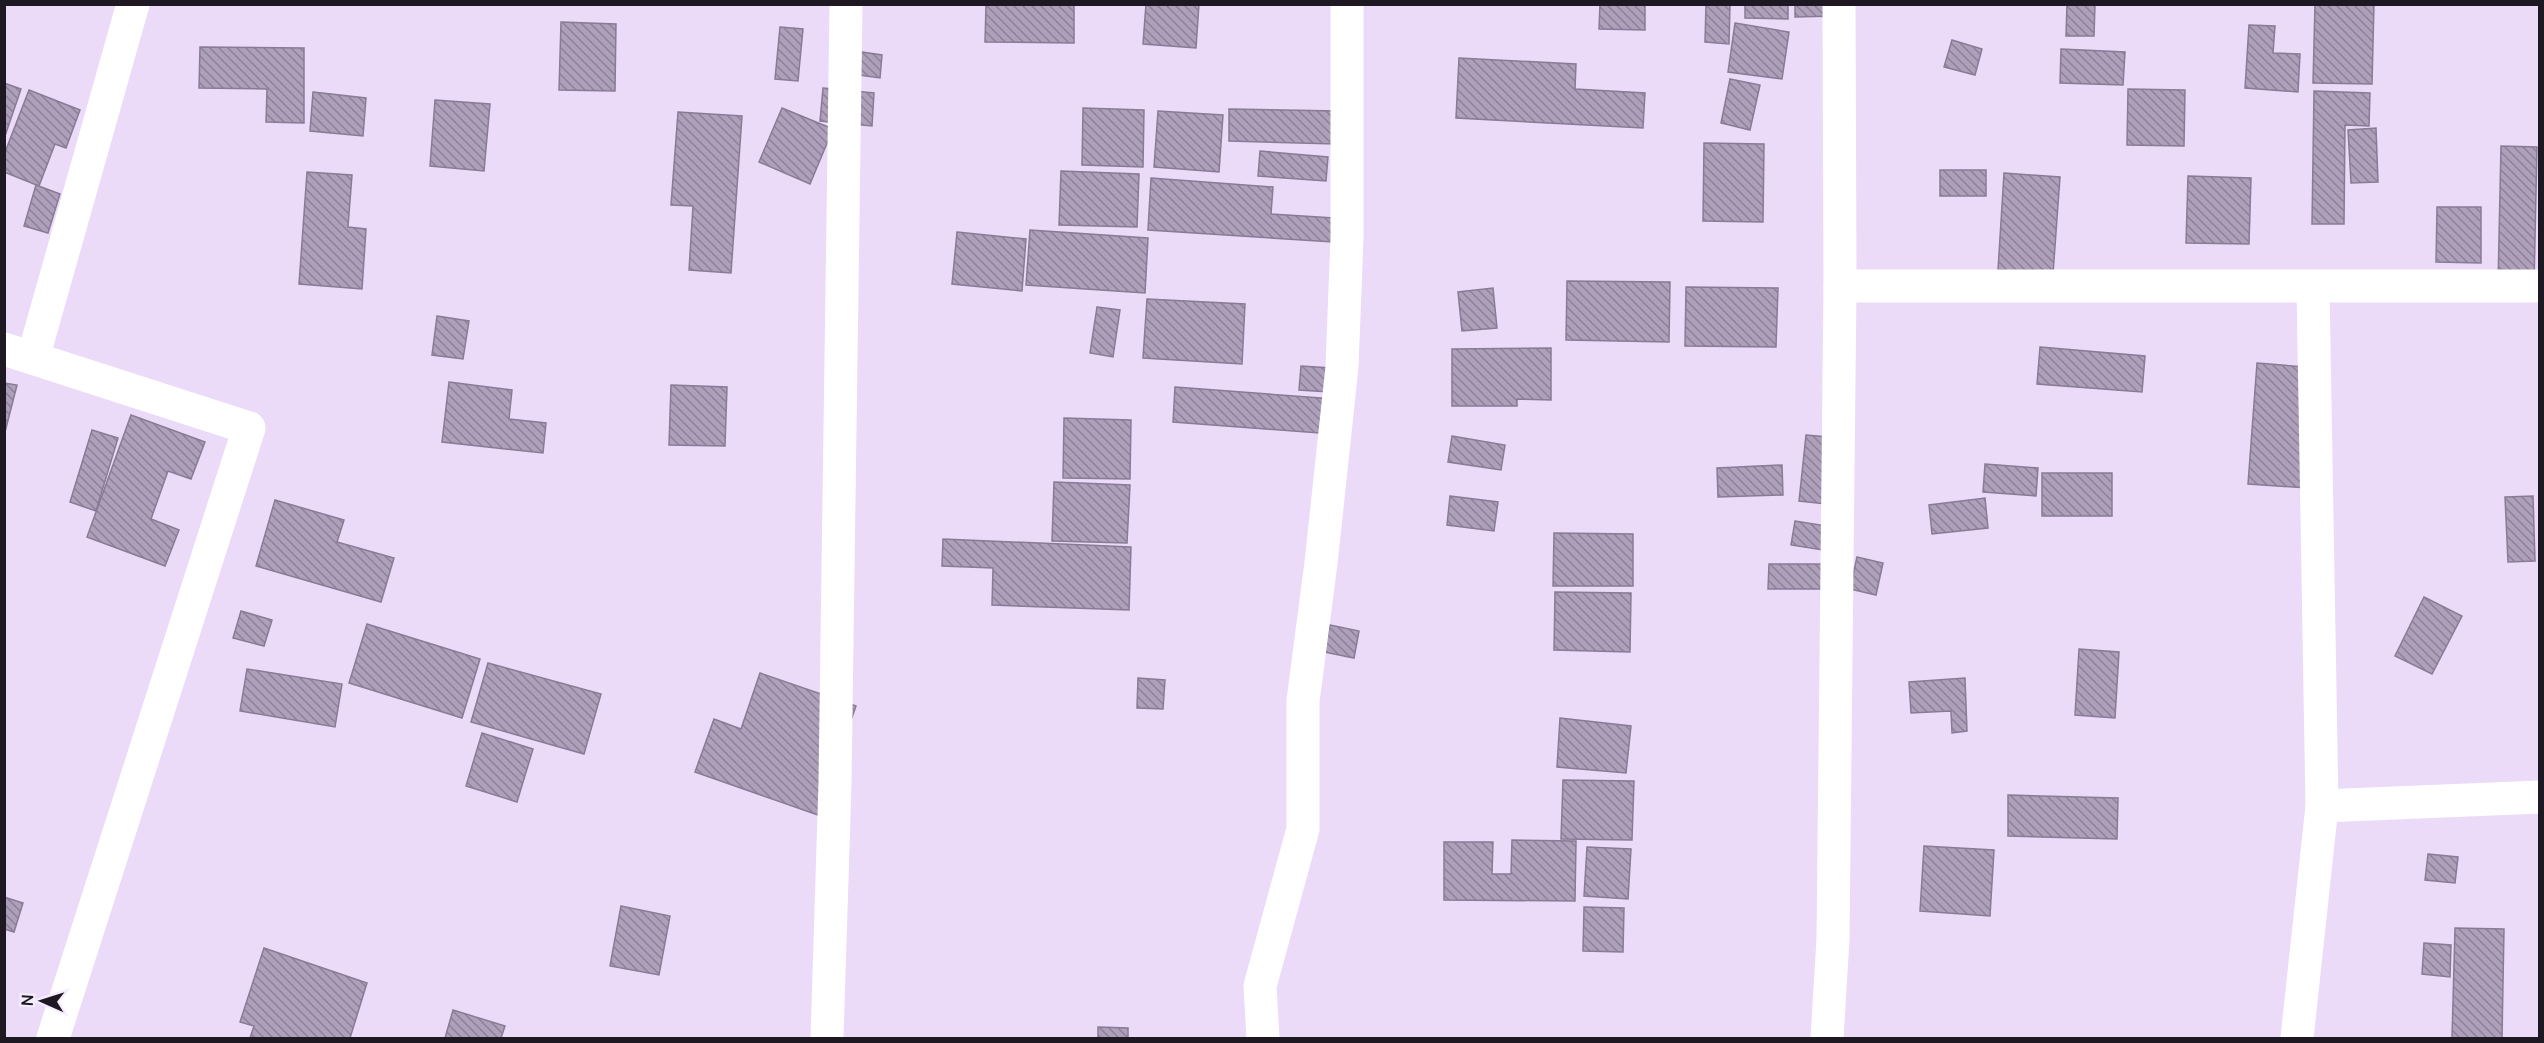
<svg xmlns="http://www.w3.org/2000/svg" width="2544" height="1043" font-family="Manrope,sans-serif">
<defs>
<pattern id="building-back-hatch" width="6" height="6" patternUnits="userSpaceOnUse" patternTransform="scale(1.5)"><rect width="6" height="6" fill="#ae9fba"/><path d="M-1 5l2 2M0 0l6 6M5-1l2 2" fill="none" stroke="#8d8197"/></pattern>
</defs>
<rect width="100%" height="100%" fill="#ebdbf9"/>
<g fill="url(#building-back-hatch)" stroke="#897b96" stroke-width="1.5">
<polygon points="1074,4 1074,43 985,42 986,5"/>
<polygon points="1146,4 1199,4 1196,48 1143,44"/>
<polygon points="1600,4 1645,4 1645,30 1599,29"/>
<polygon points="1706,4 1730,4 1729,44 1705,42"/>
<polygon points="1745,4 1788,4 1788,19 1745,18"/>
<polygon points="1795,4 1836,4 1836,16 1795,17"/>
<polygon points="2067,4 2095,4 2094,36 2066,36"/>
<polygon points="2315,4 2374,4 2372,84 2313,83"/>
<polygon points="561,22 616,24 615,91 559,90"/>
<polygon points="1735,23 1789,32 1782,79 1728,72"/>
<polygon points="2249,25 2275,26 2273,53 2300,54 2298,92 2245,88"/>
<polygon points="780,27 803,29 798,81 775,79"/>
<polygon points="1952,40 1982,49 1975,75 1944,67"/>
<polygon points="200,47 304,48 304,123 266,122 267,89 199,88"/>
<polygon points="2061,49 2125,52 2123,85 2060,83"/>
<polygon points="848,50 882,55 880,78 845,73"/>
<polygon points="1459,58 1576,64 1575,89 1645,93 1643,128 1456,118"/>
<polygon points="1730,79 1760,85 1750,130 1721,123"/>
<polygon points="4,83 21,89 4,139"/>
<polygon points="823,88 874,93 872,126 820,121"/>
<polygon points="2128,89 2185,90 2184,146 2127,145"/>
<polygon points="29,90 80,110 66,148 55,144 39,186 4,172 4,155"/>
<polygon points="2314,91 2370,93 2369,126 2345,125 2344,224 2312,224"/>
<polygon points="313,92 366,98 363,136 310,131"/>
<polygon points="435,100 490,104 484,171 430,166"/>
<polygon points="782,108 833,129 810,184 759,162"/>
<polygon points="1083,108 1144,110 1143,167 1082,165"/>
<polygon points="1229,109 1337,111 1336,144 1229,141"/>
<polygon points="1158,111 1223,115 1219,172 1154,167"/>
<polygon points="678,112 742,116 731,273 689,270 693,206 671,205"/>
<polygon points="2376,128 2378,182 2351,183 2348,130"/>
<polygon points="1704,143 1764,144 1763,222 1703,221"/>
<polygon points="2501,146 2537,147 2534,285 2498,284"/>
<polygon points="1260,151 1328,157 1326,181 1258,176"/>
<rect x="1940" y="170" width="46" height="26"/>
<polygon points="1061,171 1139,174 1137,227 1059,225"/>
<polygon points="307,172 352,175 348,227 366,229 362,289 299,284"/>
<polygon points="2004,173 2060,177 2053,274 1998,270"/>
<polygon points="2188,176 2251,178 2249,244 2186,243"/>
<polygon points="1151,178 1273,187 1271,214 1334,218 1333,242 1148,230"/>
<polygon points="36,185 60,194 48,233 24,226"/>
<polygon points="2437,207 2481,207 2481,263 2436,262"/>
<polygon points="1030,230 1148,238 1145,293 1026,285"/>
<polygon points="957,232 1026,239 1022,291 952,284"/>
<polygon points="1567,281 1670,282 1669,342 1566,340"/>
<polygon points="1686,287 1778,288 1776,347 1685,346"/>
<polygon points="1493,288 1497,328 1462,331 1458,292"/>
<polygon points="1147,299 1245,304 1242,364 1143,358"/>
<polygon points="1097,307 1120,310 1113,357 1090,353"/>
<polygon points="437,316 469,321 463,359 432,355"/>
<polygon points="2040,347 2145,356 2142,392 2037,384"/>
<polygon points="1551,348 1551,400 1517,399 1517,406 1452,406 1452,349"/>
<polygon points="2257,363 2317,368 2307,488 2248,484"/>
<polygon points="1301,366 1331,368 1329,392 1299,390"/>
<polygon points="449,382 512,390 509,419 546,423 543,453 442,442"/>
<polygon points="4,383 17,385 4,436"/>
<polygon points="671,385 727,387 725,446 669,445"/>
<polygon points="1175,387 1348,400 1346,435 1173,422"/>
<polygon points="131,415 205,442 191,479 168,471 151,519 179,530 165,566 87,537"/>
<polygon points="1064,418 1131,420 1130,479 1063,478"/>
<polygon points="92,430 118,438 96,511 70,502"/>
<polygon points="1806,435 1851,439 1845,506 1799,501"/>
<polygon points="1452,436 1505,445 1501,470 1448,462"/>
<polygon points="1985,464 2038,468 2036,496 1983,492"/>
<polygon points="1782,465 1783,495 1718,497 1717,468"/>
<rect x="2042" y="473" width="70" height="43"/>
<polygon points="1054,482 1130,485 1127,543 1052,541"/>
<polygon points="1450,496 1498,502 1494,531 1447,525"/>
<polygon points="2533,496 2535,561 2508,562 2505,497"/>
<polygon points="1985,498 1988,528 1932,534 1929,505"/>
<polygon points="275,500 344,520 337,542 394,558 381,602 256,566"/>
<polygon points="1795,521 1833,527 1829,551 1791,545"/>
<polygon points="1554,533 1633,534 1633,586 1553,586"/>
<polygon points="943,539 1131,547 1129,610 992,605 993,568 942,566"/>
<polygon points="1857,557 1883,563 1876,595 1850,589"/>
<polygon points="1769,564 1828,564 1827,589 1768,589"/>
<polygon points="1555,592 1631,593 1630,652 1554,650"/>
<polygon points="2424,597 2462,616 2432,674 2395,656"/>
<polygon points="241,611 272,620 264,646 233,638"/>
<polygon points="367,624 480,659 462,718 349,683"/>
<polygon points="1330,625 1359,631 1354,658 1324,652"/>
<polygon points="2079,649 2119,652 2115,718 2075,715"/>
<polygon points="488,663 601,694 584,754 471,722"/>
<polygon points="247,669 342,684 335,727 240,711"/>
<polygon points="760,673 856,706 818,815 695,772 714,719 741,729"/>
<polygon points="1138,678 1165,680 1163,709 1137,708"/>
<polygon points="1965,678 1967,731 1952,733 1951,711 1911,713 1909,682"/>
<polygon points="1560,718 1631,726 1626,773 1557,767"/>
<polygon points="482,733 533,749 517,802 466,786"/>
<polygon points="1563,780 1634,781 1632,840 1561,839"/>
<polygon points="2008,795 2118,798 2117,839 2008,836"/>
<polygon points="1512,840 1576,841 1575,901 1444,900 1444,842 1493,842 1492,874 1511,874"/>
<polygon points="1924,846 1994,850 1990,916 1920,911"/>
<polygon points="1587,847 1631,849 1628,899 1584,896"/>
<polygon points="2428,854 2458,857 2455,883 2425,880"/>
<polygon points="4,897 23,903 14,932 4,929"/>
<polygon points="621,906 670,916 659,975 610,966"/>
<polygon points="1584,907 1624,908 1623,952 1583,951"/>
<polygon points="2455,928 2504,929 2502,1038 2452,1038"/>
<polygon points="2424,943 2451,945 2450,977 2422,974"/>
<polygon points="264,948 367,983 350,1038 250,1038 254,1026 240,1022"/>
<polygon points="453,1010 505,1026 501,1038 445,1038"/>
<polygon points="1098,1027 1128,1028 1128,1038 1098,1038"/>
</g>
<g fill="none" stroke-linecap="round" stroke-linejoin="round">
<g stroke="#fff" stroke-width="33">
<polyline points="1840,286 2540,286"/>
<polyline points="4,349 249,428 53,1038"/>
<polyline points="33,358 133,4"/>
<polyline points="2322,806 2540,797"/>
<polyline points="827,1038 835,783 846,4"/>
<polyline points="1263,1038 1260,986 1303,829 1303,701 1321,563 1342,367 1347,238 1347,4"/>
<polyline points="1827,1038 1833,939 1840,286 1839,4"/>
<polyline points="2297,1038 2322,806 2313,287"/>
</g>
</g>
<rect width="2544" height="1043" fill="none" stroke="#1e1823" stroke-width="12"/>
<g transform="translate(42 1001) rotate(273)" stroke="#f5ecfe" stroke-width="4.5" paint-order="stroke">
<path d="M0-4.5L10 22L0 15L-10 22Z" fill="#1e1823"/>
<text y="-9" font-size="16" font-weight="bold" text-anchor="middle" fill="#1e1823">N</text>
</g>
</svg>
